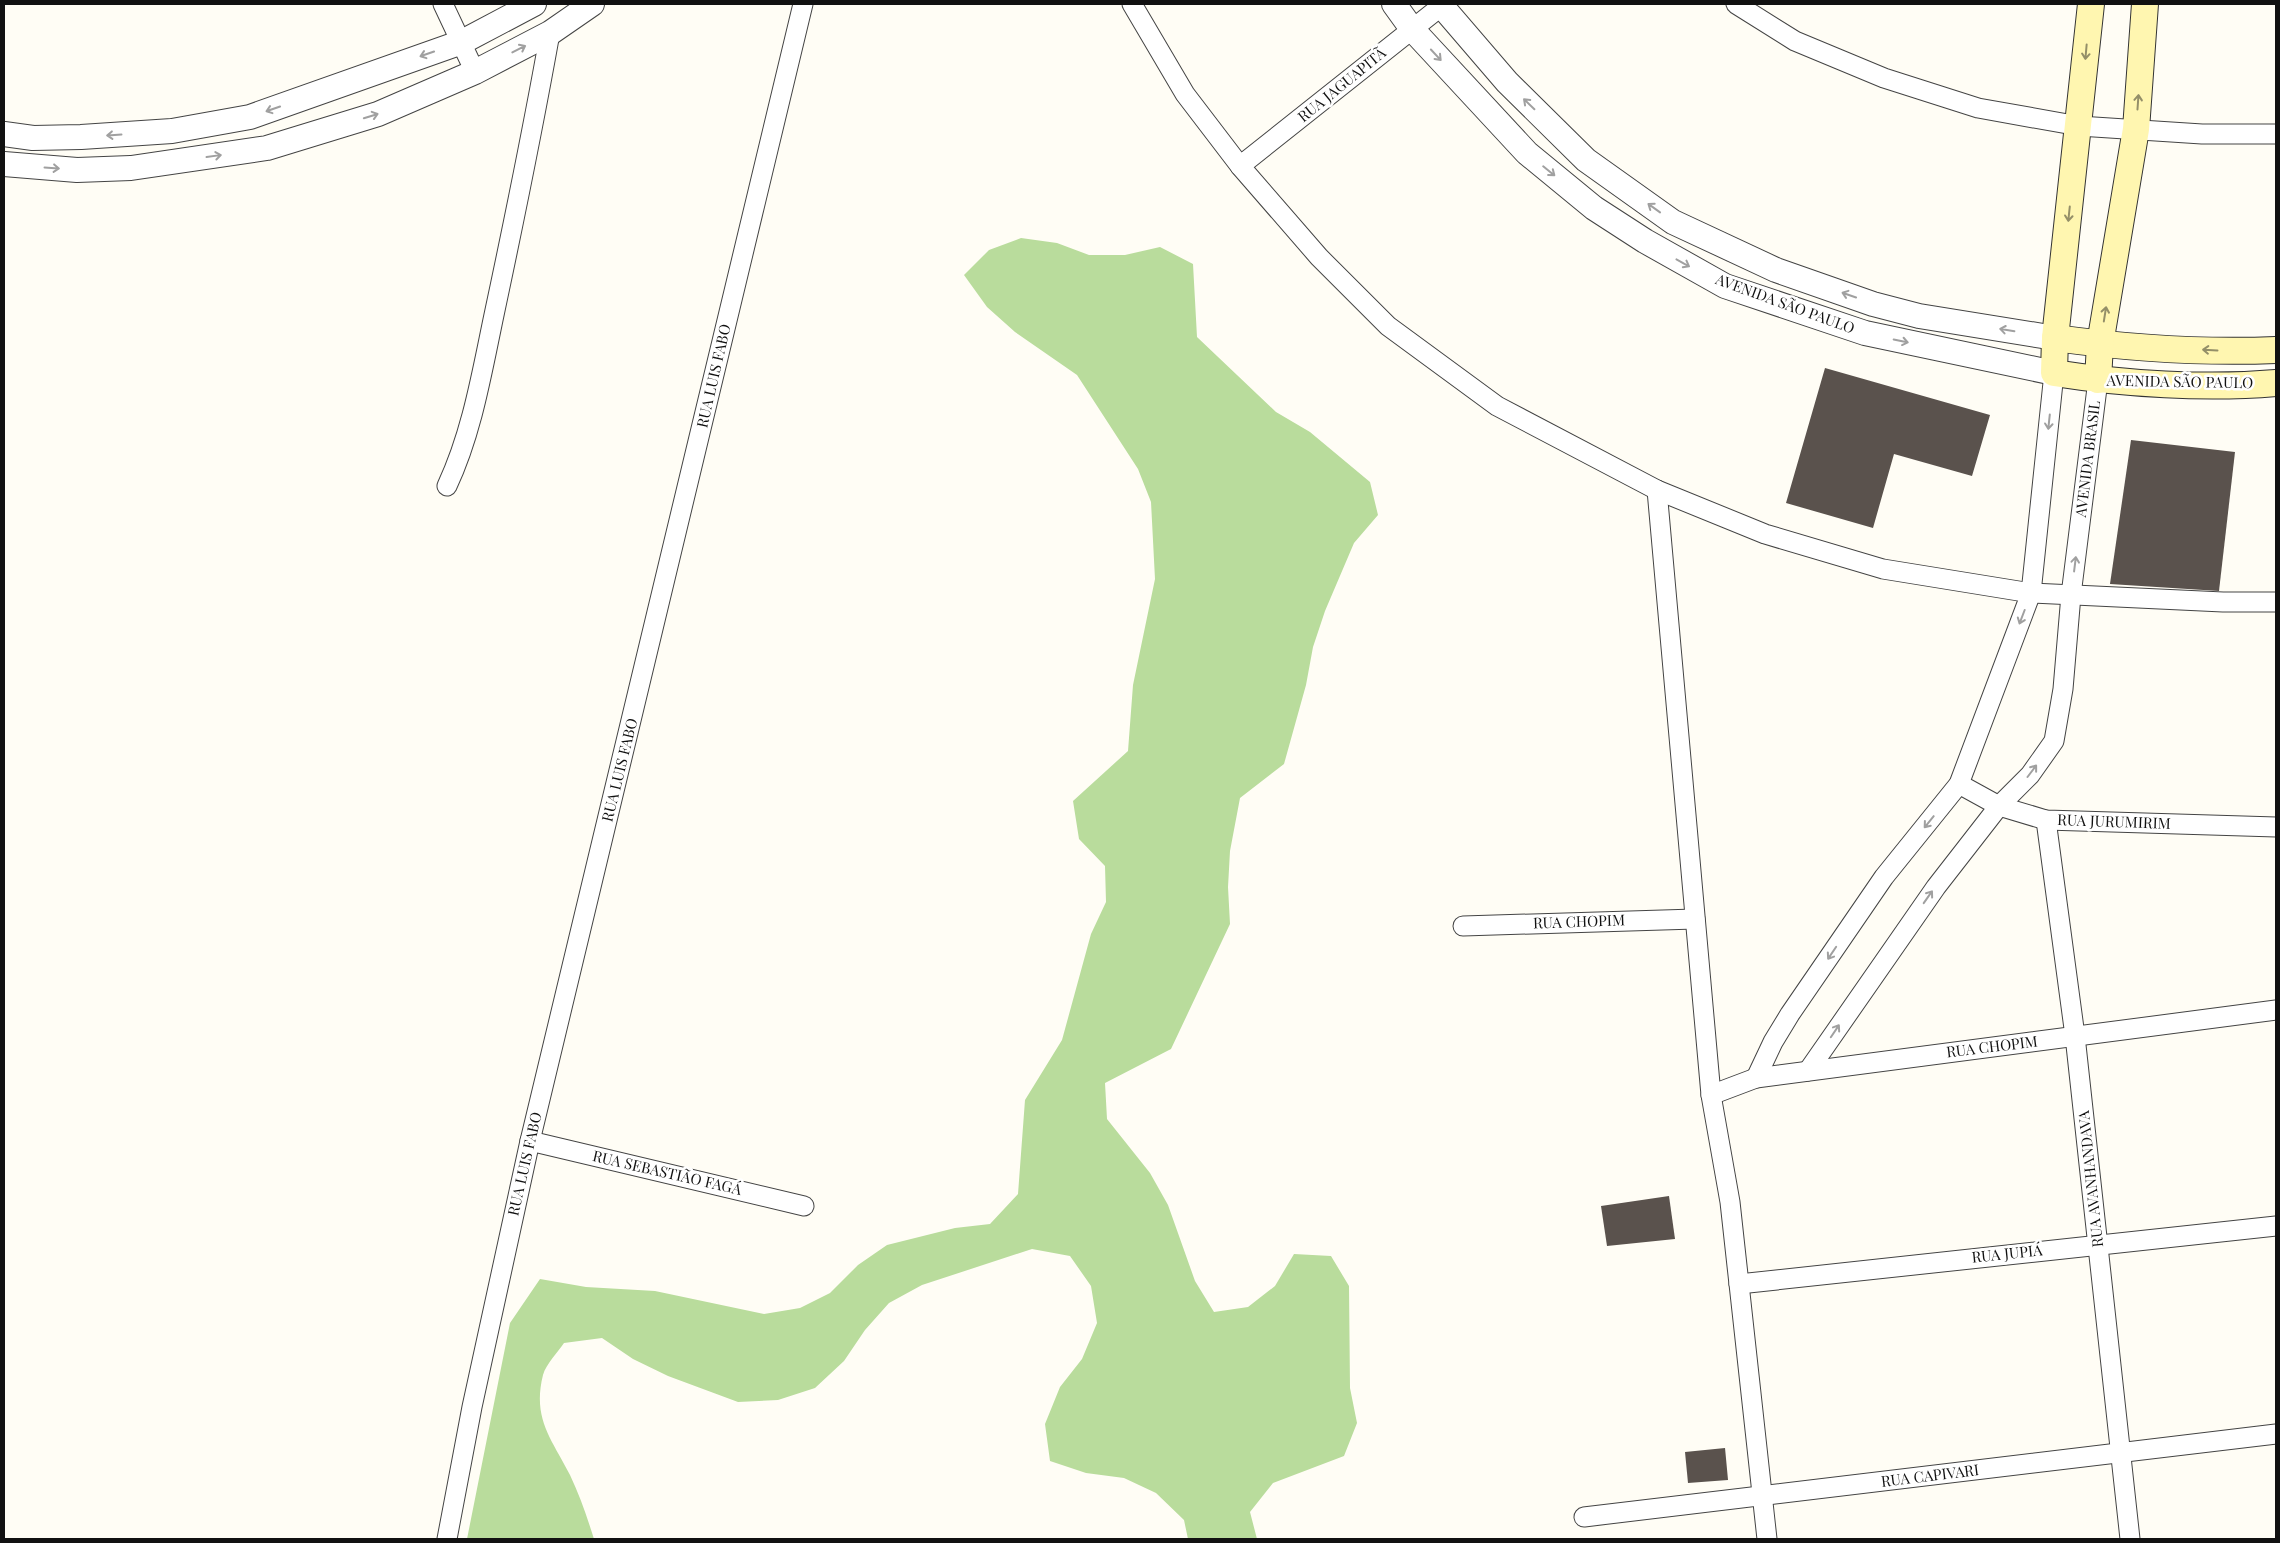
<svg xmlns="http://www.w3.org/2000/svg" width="2280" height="1543" font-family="'Playfair Display',serif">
<rect width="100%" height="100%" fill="#fffdf5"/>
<path fill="#b9dc9c" d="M 1021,238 L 1057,243 L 1089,255 L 1125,255 L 1160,247 L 1193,264 L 1197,337 L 1276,412 L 1310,432 L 1370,482 L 1378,515 L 1354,543 L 1325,611 L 1313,647 L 1306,685 L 1284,764 L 1240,798 L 1230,851 L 1228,887 L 1230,924 L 1171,1049 L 1105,1083 L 1107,1119 L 1150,1173 L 1168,1205 L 1195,1281 L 1214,1312 L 1248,1307 L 1275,1286 L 1294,1254 L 1331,1256 L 1349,1286 L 1350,1388 L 1357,1423 L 1344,1456 L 1273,1483 L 1250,1512 L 1257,1539 L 1188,1539 L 1184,1520 L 1156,1493 L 1124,1478 L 1086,1473 L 1050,1461 L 1045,1424 L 1060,1387 L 1082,1359 L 1097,1323 L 1091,1286 L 1070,1256 L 1032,1249 L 922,1285 L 889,1303 L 865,1330 L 844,1361 L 815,1388 L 778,1400 L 738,1402 L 668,1376 L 633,1359 L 602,1338 L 564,1343 C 558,1352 546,1364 543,1375 C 532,1419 552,1439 570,1475 C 580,1496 587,1517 594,1539 L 467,1539 L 510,1323 L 540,1279 L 586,1287 L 655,1291 L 764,1314 L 800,1308 L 830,1293 L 858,1265 L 887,1245 L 955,1228 L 990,1224 L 1018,1194 L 1025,1100 L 1062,1040 L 1091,934 L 1106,902 L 1105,866 L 1079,839 L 1073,801 L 1128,751 L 1133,685 L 1155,579 L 1151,502 L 1138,469 L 1077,375 L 1015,332 L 987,307 L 964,275 L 989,250 Z"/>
<g fill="#5a524d">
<polygon points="1825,368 1990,415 1972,476 1894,454 1873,528 1786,503"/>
<polygon points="2131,440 2235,452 2219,591 2110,584"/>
<polygon points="1669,1196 1675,1239 1607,1246 1601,1206"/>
<polygon points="1725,1448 1728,1480 1688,1483 1685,1452"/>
</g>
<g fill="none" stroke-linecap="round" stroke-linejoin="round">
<g stroke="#444" stroke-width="21">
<g id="minor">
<polyline points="443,4 475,72"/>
<polyline points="1132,4 1185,94 1240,166 1319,257 1388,326 1497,406 1657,490 1765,534 1883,569 2031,593 2223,602 2276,602"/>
<polyline points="1736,4 1795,41 1884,78 1978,108 2079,126 2202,134 2276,134"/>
<polyline points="1240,166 1444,4"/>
<path d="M 447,486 C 472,433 482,372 494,315 C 514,221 533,128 550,33"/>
<polyline points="1657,490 1711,1095 1730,1202 1767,1539"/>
<polyline points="1959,784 1999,806 2046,820 2276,827"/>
<polyline points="2046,820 2075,1036 2130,1539"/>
<polyline points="1463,926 1695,919"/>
<polyline points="1808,1071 1936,887 1999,806 2030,775 2054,741 2063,689 2071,595 2098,380"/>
<polyline points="1756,1078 1773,1042 1790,1014 1884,877 1959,784 2031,593 2054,373"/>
<polyline points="1711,1095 1756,1078 2276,1010"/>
<polyline points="530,1141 804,1206"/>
<polyline points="1739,1284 2276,1226"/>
<polyline points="1584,1517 2276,1434"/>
<polyline points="447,1539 472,1407 530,1141 803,4"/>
</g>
</g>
<g stroke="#444" stroke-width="26">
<g id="tertiary">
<polyline points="1394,4 1412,29 1527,153 1594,208 1645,241 1725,286 1865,333 2054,373"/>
<polyline points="1440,4 1507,82 1586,160 1673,222 1776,270 1873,304 1919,316 2055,338"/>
<polyline points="4,134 33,138 81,137 172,131 250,117 462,42 534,4"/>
<polyline points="4,164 77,170 131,168 267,148 378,114 475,72 550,33 592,4"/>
</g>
</g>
<g stroke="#333" stroke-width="28">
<g id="secondary">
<path d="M 2091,4 L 2055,338 L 2054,373 C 2124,384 2206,389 2276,383"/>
<path d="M 2055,338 C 2128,348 2203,353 2276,350"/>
<polyline points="2098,380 2100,344 2136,129 2145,4"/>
</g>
</g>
<use href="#minor" stroke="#fff" stroke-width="19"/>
<use href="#tertiary" stroke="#fff" stroke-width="24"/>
<use href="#secondary" stroke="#fff6b0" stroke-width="26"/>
</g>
<defs><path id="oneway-shaft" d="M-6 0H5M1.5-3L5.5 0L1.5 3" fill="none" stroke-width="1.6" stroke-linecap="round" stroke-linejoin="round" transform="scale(1.25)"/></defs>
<g stroke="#a0a0a0">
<use href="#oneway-shaft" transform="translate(519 49) rotate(-27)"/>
<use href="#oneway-shaft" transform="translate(427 54) rotate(161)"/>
<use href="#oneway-shaft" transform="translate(1436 55) rotate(47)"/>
<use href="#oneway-shaft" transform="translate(1529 104) rotate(-136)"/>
<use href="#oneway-shaft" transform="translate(273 109) rotate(161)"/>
<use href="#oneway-shaft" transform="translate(371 116) rotate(-17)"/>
<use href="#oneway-shaft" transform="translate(114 135) rotate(176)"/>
<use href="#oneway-shaft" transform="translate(214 156) rotate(-8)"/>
<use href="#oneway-shaft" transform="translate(52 168) rotate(4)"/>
<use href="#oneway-shaft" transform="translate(1549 171) rotate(39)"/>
<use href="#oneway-shaft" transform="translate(1654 208) rotate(-144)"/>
<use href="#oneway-shaft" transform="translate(1683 263) rotate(29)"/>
<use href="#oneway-shaft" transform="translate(1849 295) rotate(-161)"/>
<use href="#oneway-shaft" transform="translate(2007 330) rotate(-171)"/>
<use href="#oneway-shaft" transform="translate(1901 341) rotate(12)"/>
<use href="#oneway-shaft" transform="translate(2049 422) rotate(96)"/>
<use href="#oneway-shaft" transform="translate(2075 564) rotate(-83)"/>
<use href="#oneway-shaft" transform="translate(2022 617) rotate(111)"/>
<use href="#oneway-shaft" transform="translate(2032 771) rotate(-53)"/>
<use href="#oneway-shaft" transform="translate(1929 822) rotate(129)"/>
<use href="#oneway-shaft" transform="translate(1928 897) rotate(-55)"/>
<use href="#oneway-shaft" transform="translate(1832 953) rotate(124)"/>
<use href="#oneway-shaft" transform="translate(1835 1031) rotate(-56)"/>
</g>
<g stroke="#948f68">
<use href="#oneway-shaft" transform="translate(2086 52) rotate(95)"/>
<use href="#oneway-shaft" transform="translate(2138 102) rotate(-86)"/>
<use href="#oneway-shaft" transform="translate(2069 214) rotate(96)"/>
<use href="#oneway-shaft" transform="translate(2105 314) rotate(-81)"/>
<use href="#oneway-shaft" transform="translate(2210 350) rotate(-177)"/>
</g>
<g text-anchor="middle" stroke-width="5" stroke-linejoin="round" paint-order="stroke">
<g font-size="15" fill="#111" stroke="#fff">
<text transform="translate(1342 85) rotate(-39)" y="5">RUA JAGUAPITÃ</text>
<text transform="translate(1785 304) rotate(20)" y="5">AVENIDA SÃO PAULO</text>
<text transform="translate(714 376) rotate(-77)" y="5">RUA LUIS FABO</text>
<text transform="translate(2180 382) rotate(1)" y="5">AVENIDA SÃO PAULO</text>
<text transform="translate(2088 459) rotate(-83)" y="5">AVENIDA BRASIL</text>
<text transform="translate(620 770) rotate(-76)" y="5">RUA LUIS FABO</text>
<text transform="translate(2114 822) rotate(2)" y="5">RUA JURUMIRIM</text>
<text transform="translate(1579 922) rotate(-2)" y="5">RUA CHOPIM</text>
<text transform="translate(1992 1047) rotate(-7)" y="5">RUA CHOPIM</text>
<text transform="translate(525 1164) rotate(-77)" y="5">RUA LUIS FABO</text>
<text transform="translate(667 1173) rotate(13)" y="5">RUA SEBASTIÃO FAGÁ</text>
<text transform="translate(2091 1179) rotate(-96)" y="5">RUA AVANHANDAVA</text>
<text transform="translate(2007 1254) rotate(-6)" y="5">RUA JUPIÁ</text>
<text transform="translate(1930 1476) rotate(-7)" y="5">RUA CAPIVARI</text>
</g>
</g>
<rect width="2280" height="1543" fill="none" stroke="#111111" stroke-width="10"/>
</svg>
